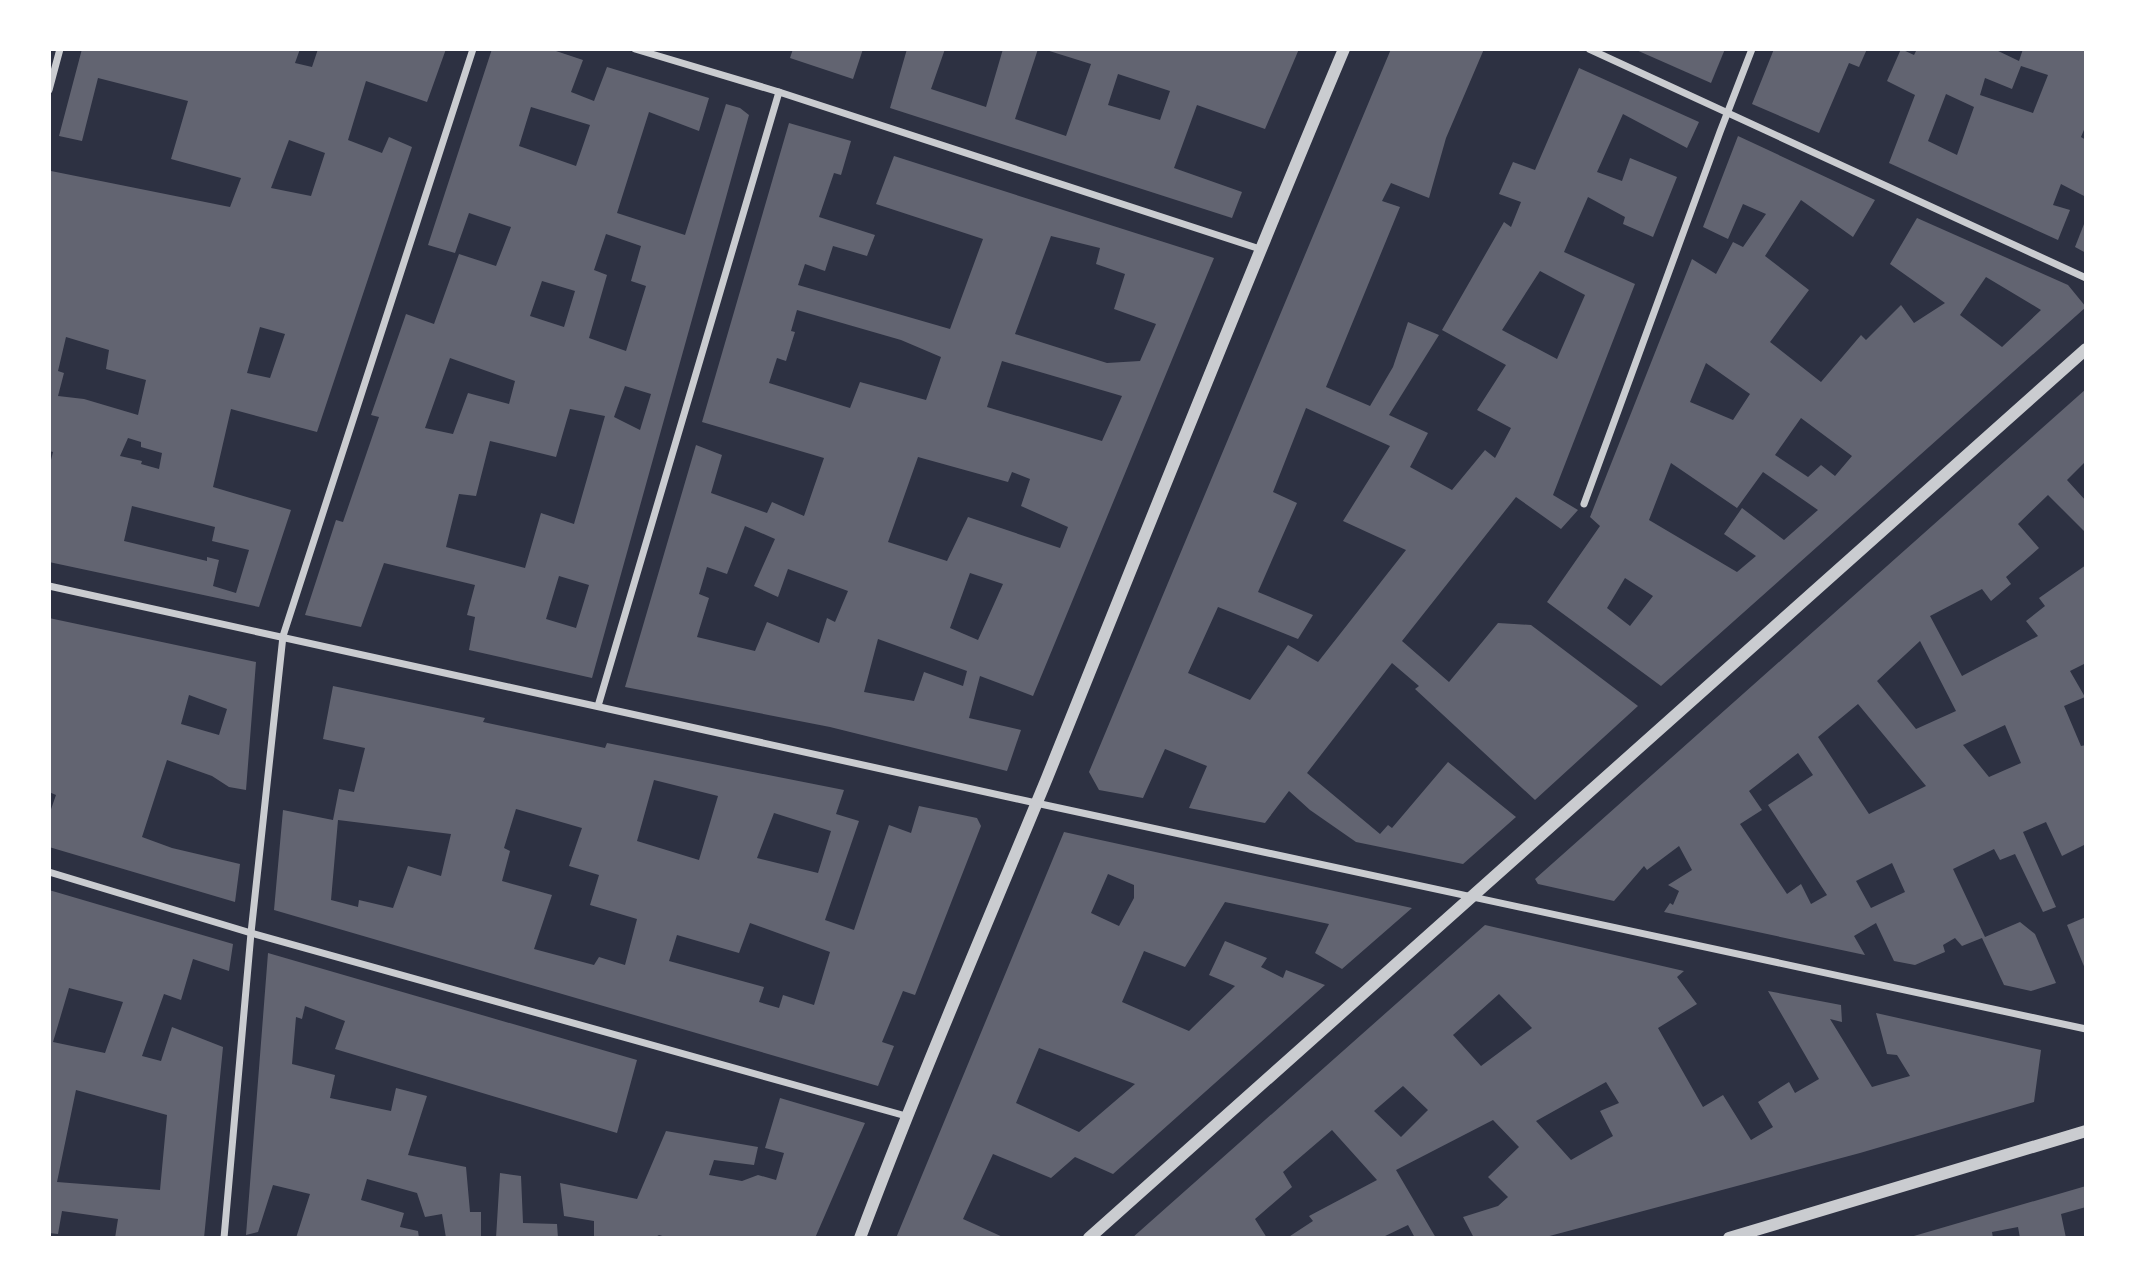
<svg xmlns="http://www.w3.org/2000/svg" width="2135" height="1287" font-family="'Noto Sans',sans-serif">
<rect width="100%" height="100%" fill="#2d3142"/>
<g fill="#626471" fill-rule="evenodd">
<path d="M 82,49 L 300,49 L 295,63 L 312,67 L 318,49 L 446,49 L 427,102 L 366,81 L 348,140 L 382,153 L 389,137 L 412,147 L 317,432 L 231,409 L 213,487 L 291,510 L 259,607 L 49,562 L 49,468 L 53,452 L 49,451 L 49,179 L 51,171 L 230,207 L 241,178 L 171,159 L 188,101 L 98,78 L 82,141 L 59,136 ZM 289,140 L 325,153 L 311,196 L 271,188 ZM 260,327 L 285,334 L 270,378 L 247,373 ZM 66,337 L 109,350 L 106,369 L 146,380 L 138,415 L 84,399 L 58,396 L 64,373 L 58,371 ZM 128,438 L 141,442 L 141,447 L 162,453 L 159,469 L 141,464 L 142,461 L 120,456 ZM 132,506 L 215,527 L 212,541 L 249,550 L 236,593 L 213,586 L 219,560 L 207,557 L 207,561 L 124,541 Z"/>
<path d="M 492,49 L 550,49 L 583,60 L 571,92 L 594,101 L 607,67 L 709,98 L 699,131 L 649,112 L 617,213 L 685,235 L 726,104 L 740,108 L 749,115 L 592,678 L 469,650 L 475,617 L 467,615 L 475,585 L 384,563 L 361,627 L 305,615 L 336,520 L 343,522 L 379,417 L 371,415 L 406,314 L 434,324 L 459,254 L 496,266 L 511,227 L 469,213 L 455,253 L 428,245 ZM 531,107 L 590,125 L 576,166 L 519,146 ZM 606,234 L 641,246 L 631,281 L 646,286 L 626,351 L 589,338 L 607,275 L 594,270 ZM 542,281 L 575,291 L 564,327 L 530,316 ZM 450,358 L 515,381 L 509,404 L 468,393 L 453,434 L 425,428 ZM 625,386 L 651,394 L 640,430 L 614,417 ZM 570,409 L 605,416 L 574,524 L 541,513 L 525,568 L 446,547 L 459,494 L 476,496 L 490,441 L 556,457 ZM 559,576 L 589,585 L 576,628 L 546,619 Z"/>
<polygon points="793,49 863,49 853,79 790,58"/>
<path d="M 907,49 L 945,49 L 931,89 L 986,107 L 1003,49 L 1038,49 L 1015,119 L 1066,136 L 1091,64 L 1043,49 L 1299,49 L 1265,129 L 1197,105 L 1174,168 L 1242,192 L 1232,218 L 890,108 ZM 1118,74 L 1170,91 L 1160,120 L 1108,105 Z"/>
<path d="M 1391,49 L 1484,49 L 1446,138 L 1429,198 L 1391,183 L 1382,201 L 1400,207 L 1326,387 L 1370,406 L 1393,367 L 1408,322 L 1439,335 L 1389,415 L 1428,433 L 1410,467 L 1452,490 L 1485,450 L 1495,458 L 1511,428 L 1477,410 L 1506,365 L 1442,330 L 1504,222 L 1511,227 L 1521,202 L 1499,194 L 1513,162 L 1535,170 L 1579,68 L 1699,122 L 1687,148 L 1623,114 L 1597,172 L 1622,181 L 1630,158 L 1677,177 L 1653,237 L 1623,224 L 1625,217 L 1588,197 L 1564,252 L 1635,284 L 1553,495 L 1578,510 L 1561,529 L 1516,497 L 1402,641 L 1449,682 L 1498,623 L 1531,625 L 1638,706 L 1535,800 L 1415,689 L 1419,686 L 1392,663 L 1307,773 L 1380,834 L 1388,825 L 1392,828 L 1448,762 L 1516,817 L 1463,864 L 1356,842 L 1310,810 L 1289,791 L 1265,823 L 1189,808 L 1207,766 L 1165,749 L 1143,798 L 1099,790 L 1089,772 ZM 1540,271 L 1585,295 L 1557,359 L 1502,330 ZM 1306,408 L 1390,446 L 1343,521 L 1406,550 L 1318,662 L 1288,645 L 1250,700 L 1188,673 L 1218,607 L 1298,639 L 1313,615 L 1258,592 L 1297,503 L 1273,492 Z"/>
<polygon points="1634,49 1725,49 1711,83"/>
<polygon points="1774,49 1867,49 1859,67 1849,63 1819,133 1752,104"/>
<path d="M 1901,49 L 1914,55 L 1917,49 L 1994,49 L 2019,61 L 2023,49 L 2086,49 L 2086,125 L 2081,137 L 2086,140 L 2086,197 L 2061,184 L 2053,205 L 2070,210 L 2058,240 L 1889,163 L 1915,95 L 1887,81 ZM 2021,66 L 2048,75 L 2033,113 L 1980,95 L 1985,78 L 2012,89 ZM 1946,94 L 1974,107 L 1957,155 L 1928,141 Z"/>
<path d="M 789,123 L 851,141 L 841,175 L 834,173 L 819,217 L 875,235 L 867,256 L 833,246 L 825,271 L 805,264 L 798,285 L 950,329 L 983,239 L 876,204 L 894,156 L 1214,258 L 1033,696 L 980,676 L 969,718 L 1021,730 L 1007,771 L 830,727 L 625,687 L 696,445 L 722,455 L 711,493 L 767,513 L 772,502 L 804,516 L 824,458 L 702,422 ZM 1051,236 L 1100,248 L 1096,264 L 1125,274 L 1114,309 L 1156,324 L 1140,361 L 1107,363 L 1015,334 ZM 797,310 L 901,340 L 941,357 L 926,400 L 860,382 L 850,408 L 769,383 L 777,358 L 786,361 L 795,332 L 791,331 ZM 1002,361 L 1122,396 L 1102,441 L 987,407 ZM 918,457 L 1008,482 L 1012,472 L 1030,479 L 1021,506 L 1068,527 L 1060,548 L 968,517 L 947,561 L 888,542 ZM 745,526 L 775,539 L 754,586 L 778,597 L 788,569 L 848,591 L 835,622 L 827,618 L 819,643 L 767,622 L 755,651 L 697,637 L 709,598 L 699,594 L 707,567 L 727,574 ZM 970,573 L 1003,584 L 978,640 L 950,628 ZM 878,639 L 967,671 L 963,686 L 924,672 L 914,701 L 864,692 Z"/>
<path d="M 1738,136 L 1875,200 L 1853,237 L 1801,200 L 1765,256 L 1809,290 L 1770,342 L 1821,382 L 1861,335 L 1866,340 L 1901,305 L 1914,323 L 1945,303 L 1890,264 L 1917,218 L 2068,285 L 2086,307 L 1661,686 L 1547,602 L 1600,526 L 1590,517 L 1692,259 L 1716,274 L 1733,242 L 1743,247 L 1766,214 L 1743,204 L 1728,239 L 1703,227 ZM 1986,277 L 2041,310 L 2002,347 L 1960,315 ZM 1706,363 L 1750,394 L 1733,420 L 1690,402 ZM 1801,418 L 1852,456 L 1835,476 L 1821,465 L 1808,477 L 1775,455 ZM 1671,463 L 1737,508 L 1763,472 L 1818,510 L 1784,540 L 1742,508 L 1724,534 L 1756,556 L 1737,572 L 1649,520 ZM 1625,578 L 1653,596 L 1630,626 L 1607,608 Z"/>
<polygon points="2086,219 2086,253 2075,247"/>
<path d="M 2086,389 L 2086,461 L 2067,480 L 2086,501 L 2086,530 L 2084,531 L 2048,495 L 2018,524 L 2039,548 L 2006,577 L 2011,584 L 1991,601 L 1982,589 L 1930,616 L 1962,676 L 2038,636 L 2026,621 L 2045,606 L 2039,598 L 2086,565 L 2086,663 L 2070,671 L 2085,697 L 2064,706 L 2081,746 L 2086,745 L 2086,844 L 2062,856 L 2046,822 L 2023,832 L 2056,907 L 2043,912 L 2015,854 L 2000,860 L 1994,849 L 1953,869 L 1985,937 L 2020,922 L 2035,934 L 2056,983 L 2031,991 L 2004,985 L 1982,938 L 1962,946 L 1955,938 L 1943,945 L 1945,952 L 1915,965 L 1894,961 L 1876,923 L 1854,936 L 1865,955 L 1664,912 L 1670,903 L 1673,905 L 1679,891 L 1668,885 L 1692,870 L 1679,846 L 1647,870 L 1644,866 L 1614,901 L 1538,884 L 1535,879 ZM 1920,641 L 1956,711 L 1916,729 L 1877,681 ZM 1858,704 L 1926,786 L 1869,814 L 1818,737 ZM 2005,725 L 2021,763 L 1989,777 L 1963,745 ZM 1798,753 L 1813,775 L 1768,805 L 1827,895 L 1811,904 L 1801,884 L 1787,894 L 1740,824 L 1762,810 L 1749,791 ZM 1892,863 L 1905,892 L 1871,908 L 1856,881 Z"/>
<path d="M 49,618 L 256,662 L 246,790 L 229,787 L 212,776 L 167,760 L 142,837 L 172,848 L 240,864 L 235,902 L 49,847 L 49,815 L 56,795 L 49,792 ZM 189,695 L 227,709 L 219,735 L 181,724 Z"/>
<path d="M 333,686 L 485,718 L 483,722 L 605,748 L 607,743 L 844,790 L 836,814 L 859,821 L 825,920 L 854,930 L 889,825 L 911,833 L 919,806 L 977,818 L 981,826 L 915,995 L 903,991 L 882,1042 L 894,1046 L 878,1086 L 274,910 L 283,810 L 333,820 L 339,789 L 354,792 L 365,748 L 323,739 ZM 654,780 L 718,796 L 699,860 L 637,841 ZM 516,809 L 582,828 L 569,866 L 599,875 L 590,905 L 637,919 L 625,965 L 599,957 L 594,965 L 534,949 L 552,895 L 502,881 L 510,851 L 504,848 ZM 774,813 L 831,831 L 818,873 L 757,858 ZM 338,820 L 451,834 L 441,876 L 408,866 L 393,908 L 359,900 L 358,907 L 331,900 ZM 750,923 L 830,952 L 814,1005 L 783,995 L 779,1008 L 759,1002 L 764,987 L 669,961 L 677,935 L 739,953 Z"/>
<path d="M 1064,832 L 1412,908 L 1342,969 L 1315,953 L 1329,924 L 1225,902 L 1185,967 L 1144,951 L 1122,1002 L 1189,1031 L 1235,986 L 1209,975 L 1225,941 L 1267,958 L 1261,967 L 1283,978 L 1286,970 L 1325,985 L 1113,1174 L 1075,1157 L 1051,1178 L 993,1154 L 963,1219 L 1005,1238 L 961,1238 L 955,1236 L 954,1238 L 896,1238 ZM 1108,874 L 1134,885 L 1134,898 L 1119,926 L 1091,913 ZM 1039,1048 L 1135,1084 L 1079,1132 L 1016,1103 Z"/>
<path d="M 49,890 L 233,944 L 229,971 L 193,959 L 181,1000 L 164,994 L 142,1056 L 161,1061 L 172,1027 L 223,1047 L 204,1238 L 115,1238 L 118,1219 L 62,1211 L 58,1234 L 49,1233 ZM 69,988 L 123,1002 L 105,1053 L 53,1042 ZM 76,1090 L 167,1115 L 160,1190 L 57,1182 Z"/>
<polygon points="2086,917 2086,971 2067,925"/>
<path d="M 1485,925 L 1684,971 L 1677,977 L 1697,1004 L 1658,1028 L 1703,1107 L 1723,1095 L 1751,1140 L 1773,1127 L 1758,1102 L 1789,1082 L 1795,1093 L 1819,1079 L 1768,991 L 1841,1005 L 1842,1022 L 1830,1019 L 1872,1087 L 1910,1076 L 1897,1055 L 1887,1054 L 1876,1013 L 2041,1050 L 2034,1102 L 1860,1153 L 1542,1238 L 1474,1238 L 1463,1217 L 1498,1206 L 1508,1197 L 1488,1177 L 1519,1147 L 1493,1120 L 1396,1170 L 1436,1238 L 1415,1238 L 1408,1225 L 1381,1238 L 1287,1238 L 1313,1221 L 1309,1216 L 1377,1180 L 1332,1130 L 1283,1172 L 1292,1187 L 1255,1219 L 1267,1238 L 1132,1238 ZM 1499,994 L 1532,1028 L 1481,1066 L 1453,1035 ZM 1606,1082 L 1619,1103 L 1600,1111 L 1613,1136 L 1571,1160 L 1536,1121 ZM 1403,1086 L 1428,1110 L 1401,1137 L 1374,1111 Z"/>
<polygon points="268,953 637,1060 617,1133 335,1049 345,1021 305,1006 302,1019 296,1017 292,1064 335,1075 330,1098 391,1111 396,1088 427,1096 408,1155 466,1167 470,1212 481,1212 481,1238 446,1238 442,1214 425,1217 417,1193 367,1179 361,1200 404,1213 400,1227 418,1231 419,1238 296,1238 310,1194 273,1185 258,1232 246,1235"/>
<polygon points="780,1098 865,1123 815,1238 669,1238 659,1235 654,1238 594,1238 594,1221 564,1216 560,1183 637,1199 666,1131 758,1147 754,1165 714,1160 709,1175 742,1181 758,1175 776,1180 784,1153 765,1148"/>
<polygon points="500,1173 521,1176 523,1223 557,1224 558,1238 496,1238"/>
<polygon points="2086,1186 2086,1207 2061,1214 2066,1238 2020,1238 2018,1227 1992,1232 1993,1238 1907,1238"/>
</g>
<g fill="none" stroke-linecap="round" stroke-linejoin="round">
<g stroke="#caccd0" stroke-width="7">
<polyline points="635,49 779,92 1260,249"/>
<polyline points="1589,49 2086,278"/>
<polyline points="49,90 60,49"/>
<polyline points="1584,504 1720,132 1752,49"/>
<polyline points="49,586 1036,803 2086,1029"/>
<polyline points="598,706 779,92"/>
<polyline points="49,872 251,933 906,1116"/>
<polyline points="224,1238 251,933 283,636 473,49"/>
</g>
<g stroke="#caccd0" stroke-width="12">
<path d="M 860,1238 C 918,1083 984,931 1047,778 C 1145,535 1242,291 1344,49"/>
<polyline points="1089,1238 2086,349"/>
<polyline points="1729,1238 2086,1131"/>
</g>
</g>
<rect width="2135" height="1287" fill="none" stroke="#ffffff" stroke-width="102"/>
</svg>
